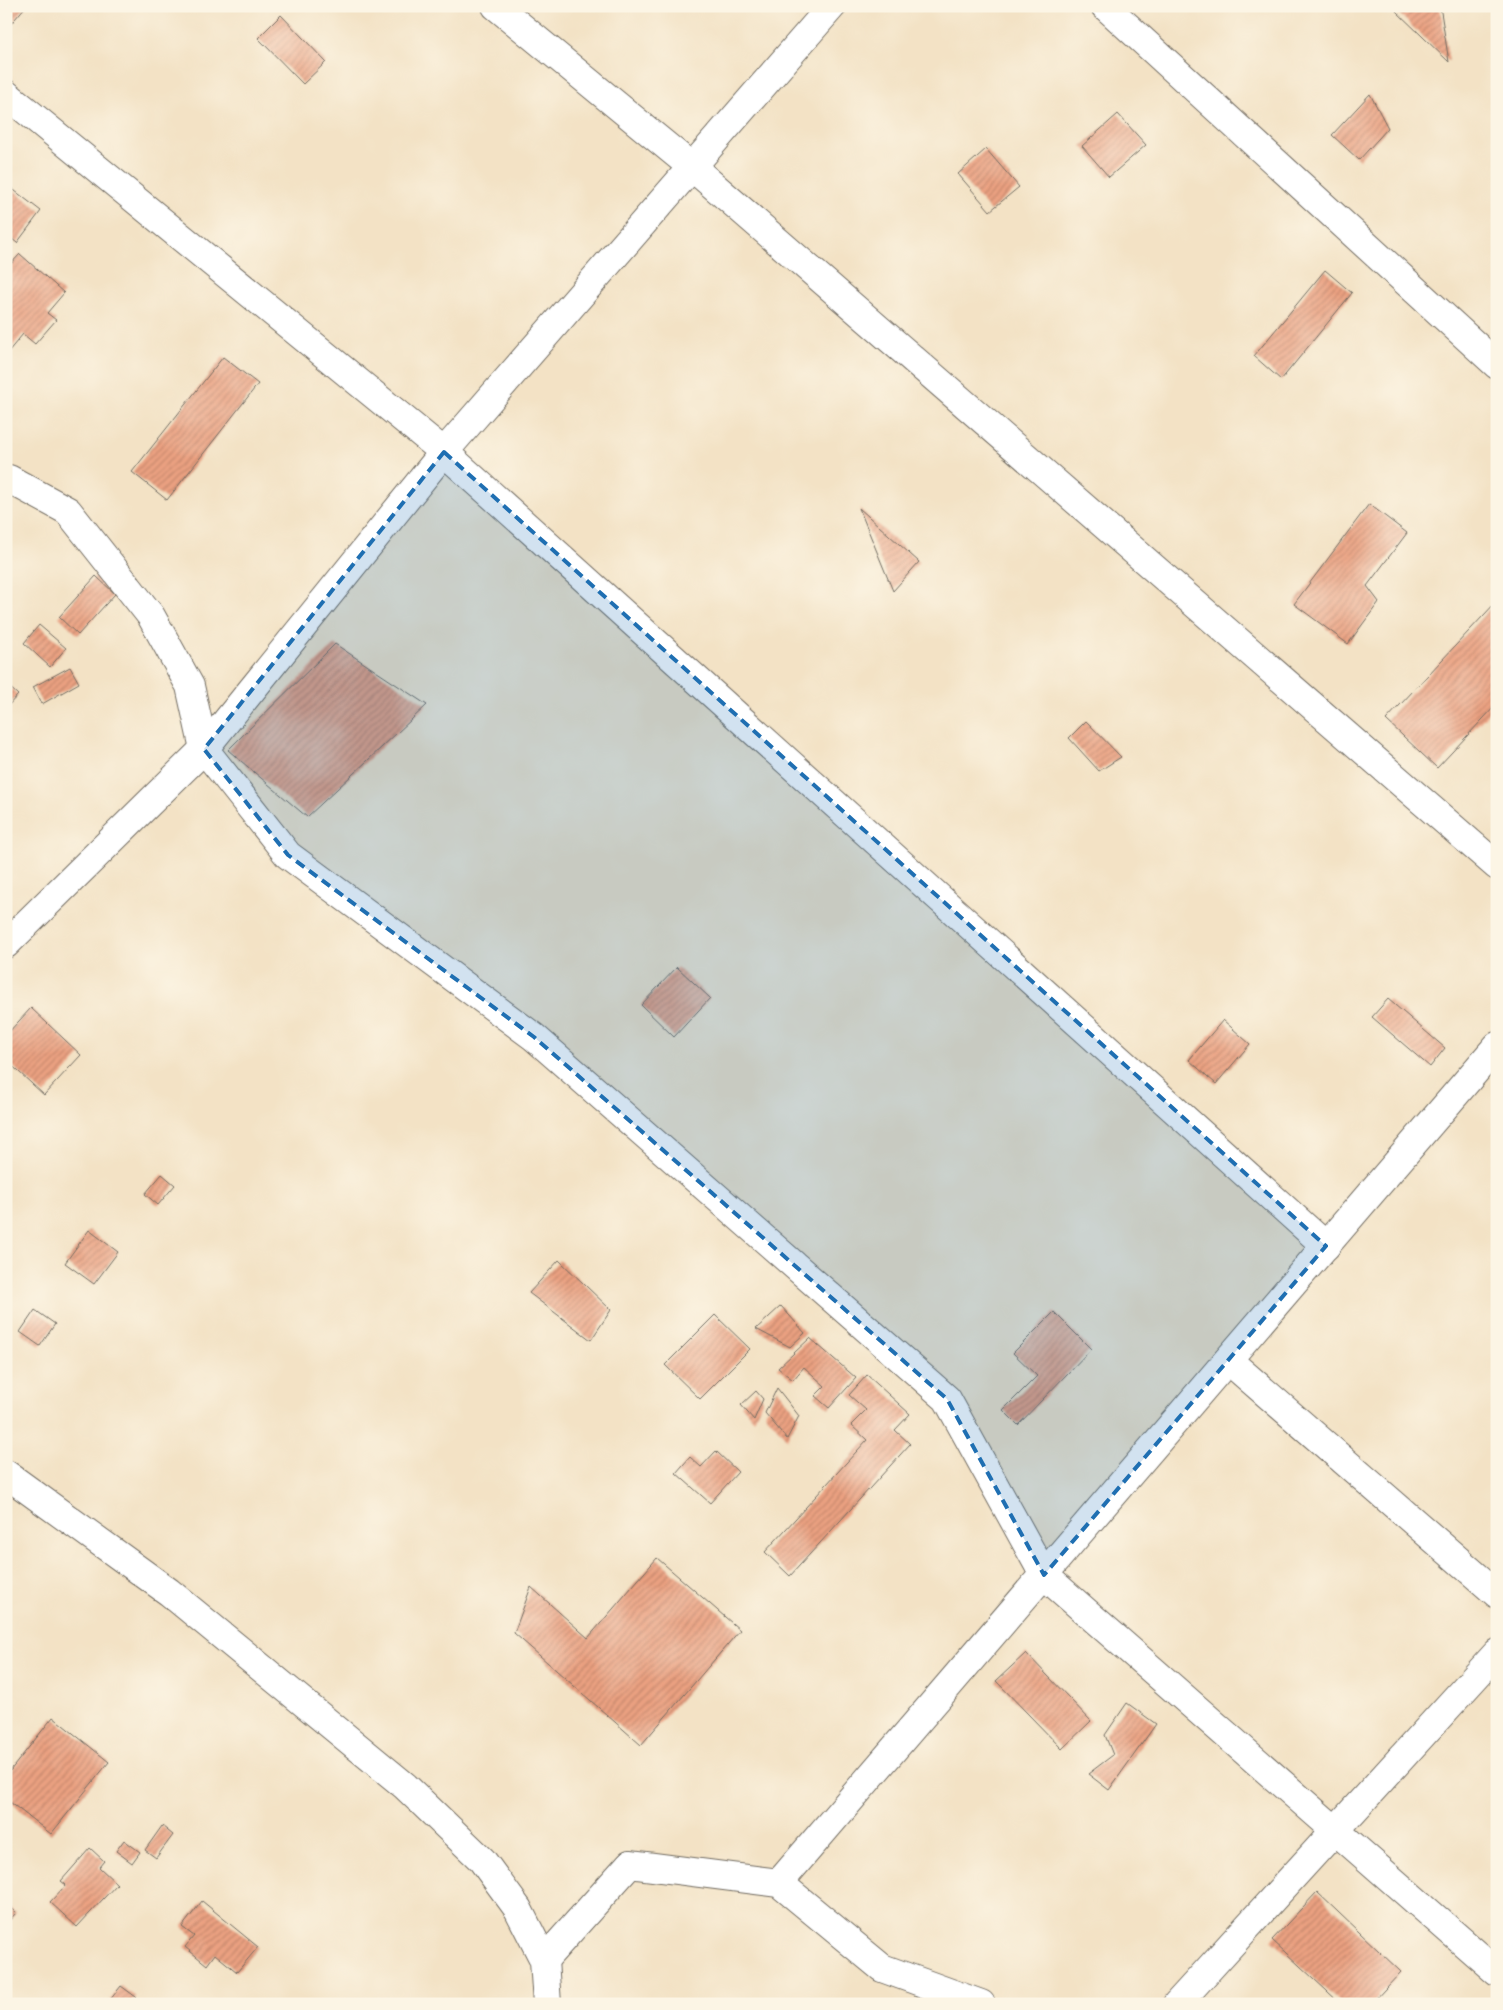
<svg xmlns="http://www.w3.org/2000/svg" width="1503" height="2010" font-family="'Gochi Hand',sans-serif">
<defs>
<pattern id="building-hatch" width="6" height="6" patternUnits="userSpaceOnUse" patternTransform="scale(1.25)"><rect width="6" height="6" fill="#eba181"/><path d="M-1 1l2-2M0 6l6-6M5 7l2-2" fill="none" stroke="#bf836a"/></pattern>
</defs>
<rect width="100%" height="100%" fill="#fcf5e5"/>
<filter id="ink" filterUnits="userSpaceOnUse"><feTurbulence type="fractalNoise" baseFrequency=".02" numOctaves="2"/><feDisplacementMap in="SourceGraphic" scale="10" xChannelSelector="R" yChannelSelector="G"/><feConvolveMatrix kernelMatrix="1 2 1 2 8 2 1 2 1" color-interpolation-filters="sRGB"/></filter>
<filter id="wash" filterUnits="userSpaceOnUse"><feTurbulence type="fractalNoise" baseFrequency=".0096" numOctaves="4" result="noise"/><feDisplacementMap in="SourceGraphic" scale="20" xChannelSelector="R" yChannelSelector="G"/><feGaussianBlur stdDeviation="1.12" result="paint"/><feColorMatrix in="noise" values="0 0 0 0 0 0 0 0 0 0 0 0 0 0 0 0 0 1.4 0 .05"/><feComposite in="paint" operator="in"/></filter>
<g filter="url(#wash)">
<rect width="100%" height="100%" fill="#f3e2c5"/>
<g id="blocks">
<g fill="url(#building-hatch)">
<polygon points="6,6 26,6 9,26 6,23"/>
<polygon points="1400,6 1440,6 1449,62 1396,11"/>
<polygon points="281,15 326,62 303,84 258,38"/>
<polygon points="1370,94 1388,128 1359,160 1332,135"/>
<polygon points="1118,114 1146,145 1109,177 1082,146"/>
<polygon points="986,149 1019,187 990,211 958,174"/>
<polygon points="6,184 41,211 17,243 6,234"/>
<polygon points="20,254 64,293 47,313 56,320 35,344 23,334 8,352 6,350 6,267 7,268"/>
<polygon points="1325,270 1352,293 1281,380 1254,356"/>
<polygon points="223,357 258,384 167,500 132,472"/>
<polygon points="1369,504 1407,533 1367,586 1379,602 1348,644 1294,604"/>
<polygon points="859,508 919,562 893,591"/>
<polygon points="96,576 115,594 78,635 59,617"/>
<polygon points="1497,601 1497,704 1437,768 1386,720"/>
<polygon points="39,625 66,648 50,667 24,643"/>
<polygon points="335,644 427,705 307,817 228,750"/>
<polygon points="70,667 79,683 42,704 33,687"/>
<polygon points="6,684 18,695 6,708"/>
<polygon points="1086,721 1121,757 1099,771 1069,738"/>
<polygon points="677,967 710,998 674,1037 641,1005"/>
<polygon points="1388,999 1445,1048 1430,1067 1372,1017"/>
<polygon points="31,1008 81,1055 44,1095 6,1060 6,1035"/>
<polygon points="1223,1020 1250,1044 1216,1084 1189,1060"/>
<polygon points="162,1174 175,1185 158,1205 145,1194"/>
<polygon points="89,1230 118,1252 94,1284 65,1263"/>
<polygon points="559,1260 611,1310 591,1340 529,1293"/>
<polygon points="781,1306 805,1333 790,1347 756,1329"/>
<polygon points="35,1310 55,1324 40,1346 20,1332"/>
<polygon points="1054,1312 1091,1349 1018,1425 1003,1410 1037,1376 1013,1353"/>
<polygon points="715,1315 750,1349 700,1399 665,1365"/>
<polygon points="810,1338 856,1378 829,1408 815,1396 825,1386 804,1367 793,1380 778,1368"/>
<polygon points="867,1375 910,1414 895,1430 910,1444 790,1576 765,1552 867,1440 851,1425 866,1410 849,1395"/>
<polygon points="777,1388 799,1416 787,1439 765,1413"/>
<polygon points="756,1391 763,1399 754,1420 741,1405"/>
<polygon points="716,1451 738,1472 710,1503 676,1473 690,1457 701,1467"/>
<polygon points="657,1558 740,1630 641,1745 514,1633 531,1587 588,1638"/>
<polygon points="1026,1653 1091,1721 1062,1749 996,1681"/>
<polygon points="1127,1703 1156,1724 1109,1790 1088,1774 1113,1755 1105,1735"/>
<polygon points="53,1717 109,1762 51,1834 6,1799 6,1776"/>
<polygon points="162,1826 173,1835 156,1858 145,1850"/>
<polygon points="124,1840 140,1852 132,1863 116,1851"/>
<polygon points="90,1848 104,1861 99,1867 117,1884 77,1927 50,1902 66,1885 61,1881"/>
<polygon points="1317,1892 1401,1972 1371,2004 1341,2004 1272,1940"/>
<polygon points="202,1901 258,1947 237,1972 215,1954 207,1965 185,1947 194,1936 182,1927"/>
<polygon points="6,1904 16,1913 6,1924"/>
<polygon points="121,1986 136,1997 130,2004 114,2004 110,2000"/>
</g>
</g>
</g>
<g filter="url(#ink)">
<use href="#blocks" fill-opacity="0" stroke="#716b61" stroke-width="1"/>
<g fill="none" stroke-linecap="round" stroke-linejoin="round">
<g stroke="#716b61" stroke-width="30">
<g id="minor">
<polyline points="496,6 692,167 1497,866"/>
<polyline points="1105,6 1497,365"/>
<polyline points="6,94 444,452 1326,1246"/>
<polyline points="6,480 9,479 68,511 151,616 190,686 204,749 288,855 534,1037 947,1399 1044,1575 1497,1972"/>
<polyline points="6,944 204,749 444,452 832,6"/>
<polyline points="1228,1360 1497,1594"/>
<polyline points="6,1474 169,1592 405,1786 482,1860 518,1909 544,1960 547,2004"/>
<polyline points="779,1883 1497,1046"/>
<polyline points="544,1960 630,1864 779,1883 882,1968 981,2004"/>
<polyline points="1177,2004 1497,1653"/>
</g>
</g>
<use href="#minor" stroke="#fff" stroke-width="28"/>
</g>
</g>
<path fill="#1f6fb2" fill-opacity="0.2" stroke="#1f6fb2" stroke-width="4" stroke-dasharray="10 6" stroke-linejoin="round" d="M 444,452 L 1326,1246 L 1044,1575 L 947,1399 L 534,1037 L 288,855 L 204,749 Z"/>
<rect width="1503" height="2010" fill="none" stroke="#fcf5e5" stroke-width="25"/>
</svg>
